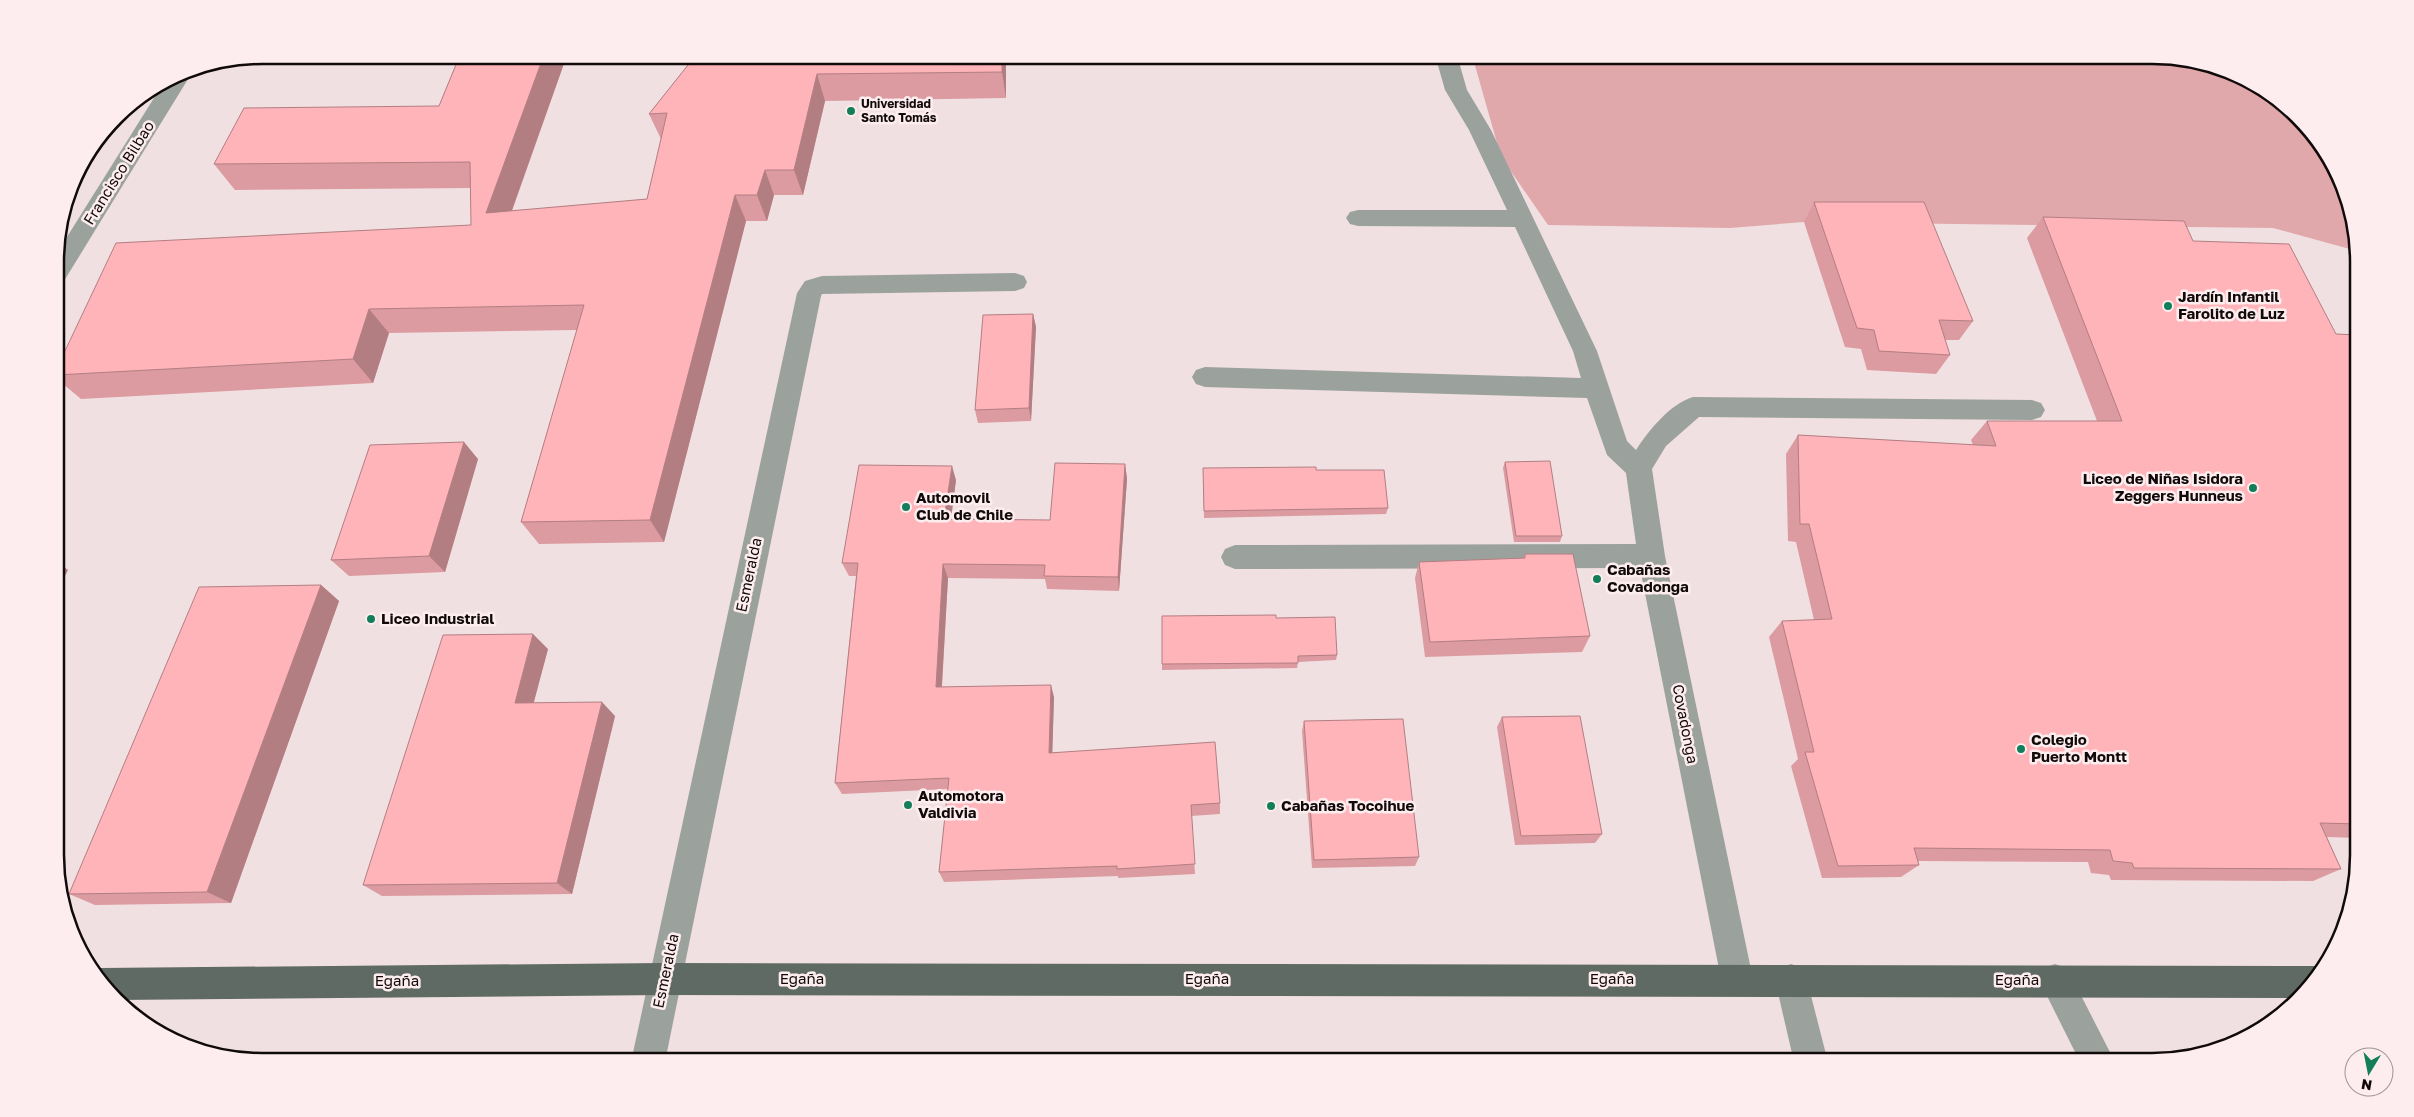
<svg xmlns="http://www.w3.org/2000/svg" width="2414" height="1117" font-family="'Golos Text',sans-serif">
<rect width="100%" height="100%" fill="#f1e0e1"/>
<polygon fill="#e0a8ab" points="1472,55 2152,55 2232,71 2278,98 2316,136 2343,183 2357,235 2357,251 2273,228 1804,222 1730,228 1548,225 1501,157"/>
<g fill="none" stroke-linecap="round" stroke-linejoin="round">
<g fill="#9ba29e" fill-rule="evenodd">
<path d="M 1435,55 L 1457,55 L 1467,90 L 1491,130 L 1597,351 L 1627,441 L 1636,450 C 1649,430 1670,404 1693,397 L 2032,400 L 2041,403 L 2045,410 L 2041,417 L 2032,420 L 1699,417 L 1666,446 L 1652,469 L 1665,556 L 1753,979 L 1749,991 L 1737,995 L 1725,991 L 1721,979 L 1640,568 L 1235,569 L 1225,565 L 1221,557 L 1225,549 L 1235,545 L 1636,544 L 1626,473 L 1607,455 L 1587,398 L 1205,387 L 1196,384 L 1192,377 L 1196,370 L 1205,367 L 1581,378 L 1573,351 L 1515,227 L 1358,226 L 1350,224 L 1346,218 L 1350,212 L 1358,210 L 1507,210 L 1469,130 L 1445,90 Z"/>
<polygon points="191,69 193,71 64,281 56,284 55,256 164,82 183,71"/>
<polygon points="1015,273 1024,276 1027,282 1024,288 1015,291 822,294 821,296 665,1062 631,1062 797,293 805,281 822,276"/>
<polygon points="1791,964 1803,968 1807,980 1828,1062 1794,1062 1775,980 1779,968"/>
<polygon points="2055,964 2067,968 2115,1062 2080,1062 2039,980 2043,968"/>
</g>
<polygon fill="#5f6a65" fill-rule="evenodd" points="664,963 2314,966 2322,969 2308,991 2300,998 664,995 117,1000 98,981 92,971 100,968"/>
</g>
<g fill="#db9ba0">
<polygon points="460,55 567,55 512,211 647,199 661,139 649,114 696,55 1006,55 1006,98 825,101 803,195 774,195 767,221 746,221 664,542 539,544 521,522 577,330 389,333 373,383 81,399 56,378 56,370 471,225 471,188 235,190 214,164 439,106"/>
<polygon points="1814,202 1973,321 1959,340 1945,340 1950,355 1936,374 1867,370 1861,349 1845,347 1804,222"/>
<polygon points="2043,217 2193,241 2336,334 2358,335 2359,838 2327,837 2341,869 2313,881 2111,880 2109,875 2091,873 2088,862 1918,861 1919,865 1901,877 1822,878 1791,766 1798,759 1769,637 1782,621 1814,620 1796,542 1788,541 1786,454 1798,435 1973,445 1971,440 1987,421 2097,421 2027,238"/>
<polygon points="1033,314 1036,327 1031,421 978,423 975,410"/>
<polygon points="478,459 445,572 349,576 331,560"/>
<polygon points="1505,462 1562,536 1560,542 1514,542 1503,468"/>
<polygon points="1125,464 1127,479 1119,591 1047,589 1045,579 948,578 942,687 1054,697 1052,753 1220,803 1220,814 1191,816 1195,874 1118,878 1118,876 944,882 939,872 948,789 842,794 835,783 856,576 849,576 842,563 956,480 951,519 1050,520"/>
<polygon points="1203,468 1316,470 1388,508 1386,514 1204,518"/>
<polygon points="1525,554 1590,636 1582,652 1425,657 1415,578 1419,562 1523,558"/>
<polygon points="321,585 339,601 231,903 95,905 69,894"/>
<polygon points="1276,618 1337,655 1336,660 1298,662 1297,668 1162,670 1162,664"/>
<polygon points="548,649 533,703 615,716 572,894 382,896 363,885"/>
<polygon points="1502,717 1602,834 1595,843 1515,845 1497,727"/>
<polygon points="1304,721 1419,857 1415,866 1312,868 1302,731"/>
</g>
<g fill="#b27e82">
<polygon points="544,55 567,55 502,238 486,213"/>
<polygon points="1002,55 1006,55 1006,98 1002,72"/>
<polygon points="817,74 825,101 803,195 794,170"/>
<polygon points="765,170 774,195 767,221 757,195"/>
<polygon points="735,195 746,221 664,542 650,520"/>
<polygon points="369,309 389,333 373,383 353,359"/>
<polygon points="1033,314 1036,327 1031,421 1029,408"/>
<polygon points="464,442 478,459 445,572 429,556"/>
<polygon points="1125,464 1127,479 1119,591 1118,577"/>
<polygon points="952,466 956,480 949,533 944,519"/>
<polygon points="56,561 68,570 56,594"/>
<polygon points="943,564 948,578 941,699 936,687"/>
<polygon points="321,585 339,601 231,903 207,892"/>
<polygon points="533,634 548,649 530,717 515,703"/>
<polygon points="1051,685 1054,697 1052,765 1049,753"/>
<polygon points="602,702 615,716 572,894 557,883"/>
</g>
<g fill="#ffb4ba" stroke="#b27e82">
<polygon points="460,55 544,55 486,213 647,199 667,113 649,114 696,55 1002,55 1002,72 817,74 794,170 765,170 757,195 735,195 650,520 521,522 584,305 369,309 353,359 56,375 56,370 116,243 471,225 470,162 214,164 244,108 439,106"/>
<polygon points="1814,202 1924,202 1973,321 1939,320 1950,355 1879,351 1874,330 1857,328"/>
<polygon points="2043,217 2184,221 2193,241 2289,244 2336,334 2358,335 2359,824 2320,823 2341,869 2134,868 2132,863 2113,861 2110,850 1914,848 1919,865 1838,866 1805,752 1814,752 1782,621 1832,619 1809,524 1800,524 1798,435 1996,446 1987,421 2122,421"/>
<polygon points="1033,314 1029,408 975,410 983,315"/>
<polygon points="464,442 429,556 331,560 370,445"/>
<polygon points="1550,461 1562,536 1516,536 1505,462"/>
<polygon points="1055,463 1125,464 1118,577 1044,576 1045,565 943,564 936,687 1051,685 1049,753 1215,742 1220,803 1191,805 1195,864 1117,869 1117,866 939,872 949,778 835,783 858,563 842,563 859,465 952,466 944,519 1050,520"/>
<polygon points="1316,467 1316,470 1384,470 1388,508 1204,511 1203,468"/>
<polygon points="1525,554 1573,554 1590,636 1430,642 1419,562 1525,558"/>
<polygon points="321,585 207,892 69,894 199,587"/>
<polygon points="1276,615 1276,618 1335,617 1337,655 1298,656 1298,663 1162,664 1162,616"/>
<polygon points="533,634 515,703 602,702 557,883 363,885 443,635"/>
<polygon points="1580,716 1602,834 1521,836 1502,717"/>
<polygon points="1403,719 1419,857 1314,860 1304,721"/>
</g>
<g fill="#137e5a" stroke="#feedee" stroke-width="2">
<circle cx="851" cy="111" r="5"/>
<circle cx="2168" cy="306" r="5"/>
<circle cx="2253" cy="488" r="5"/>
<circle cx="906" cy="507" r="5"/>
<circle cx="1597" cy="579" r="5"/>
<circle cx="371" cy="619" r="5"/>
<circle cx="2021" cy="749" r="5"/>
<circle cx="908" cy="805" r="5"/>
<circle cx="1271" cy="806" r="5"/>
</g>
<g text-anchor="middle" stroke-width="5" stroke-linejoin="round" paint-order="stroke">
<g font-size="12" font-weight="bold" fill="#100a0b" stroke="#feedee" text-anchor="start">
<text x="861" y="108">Universidad<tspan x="861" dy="14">Santo Tomás</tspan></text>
</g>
<g font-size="15" fill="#100a0b" stroke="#feedee">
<text transform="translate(119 173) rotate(-58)" y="5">Francisco Bilbao</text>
<text transform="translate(749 575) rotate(-78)" y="5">Esmeralda</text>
<text transform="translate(1685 724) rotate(79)" y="5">Covadonga</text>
<text transform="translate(666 971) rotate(-78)" y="5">Esmeralda</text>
<text x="802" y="984">Egaña</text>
<text x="1207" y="984">Egaña</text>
<text x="1612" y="984">Egaña</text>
<text x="2017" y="985">Egaña</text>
<text x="397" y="986">Egaña</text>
</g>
<g font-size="15" font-weight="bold" fill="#100a0b" stroke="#feedee" text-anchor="start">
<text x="2178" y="302">Jardín Infantil<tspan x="2178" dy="17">Farolito de Luz</tspan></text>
<text x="2243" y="484" text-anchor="end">Liceo de Niñas Isidora<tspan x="2243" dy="17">Zeggers Hunneus</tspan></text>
<text x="916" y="503">Automovil<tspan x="916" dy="17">Club de Chile</tspan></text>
<text x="1607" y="575">Cabañas<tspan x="1607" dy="17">Covadonga</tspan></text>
<text x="381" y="624">Liceo Industrial</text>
<text x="2031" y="745">Colegio<tspan x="2031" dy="17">Puerto Montt</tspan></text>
<text x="918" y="801">Automotora<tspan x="918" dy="17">Valdivia</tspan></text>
<text x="1281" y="811">Cabañas Tocoihue</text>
</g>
</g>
<path d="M0 0H2414V1117H0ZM262 64H2152A198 198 0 0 1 2350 262V855A198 198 0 0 1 2152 1053H262A198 198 0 0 1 64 855V262A198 198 0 0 1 262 64Z" fill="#feedee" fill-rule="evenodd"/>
<path fill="none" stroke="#100a0b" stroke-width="2.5" d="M262 64H2152A198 198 0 0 1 2350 262V855A198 198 0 0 1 2152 1053H262A198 198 0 0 1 64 855V262A198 198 0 0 1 262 64Z"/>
<g transform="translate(2369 1072) rotate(190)"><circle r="24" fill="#feedee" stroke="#9f9293"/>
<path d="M0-4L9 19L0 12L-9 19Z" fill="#137e5a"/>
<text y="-8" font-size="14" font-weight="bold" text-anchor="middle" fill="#100a0b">N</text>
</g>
</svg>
